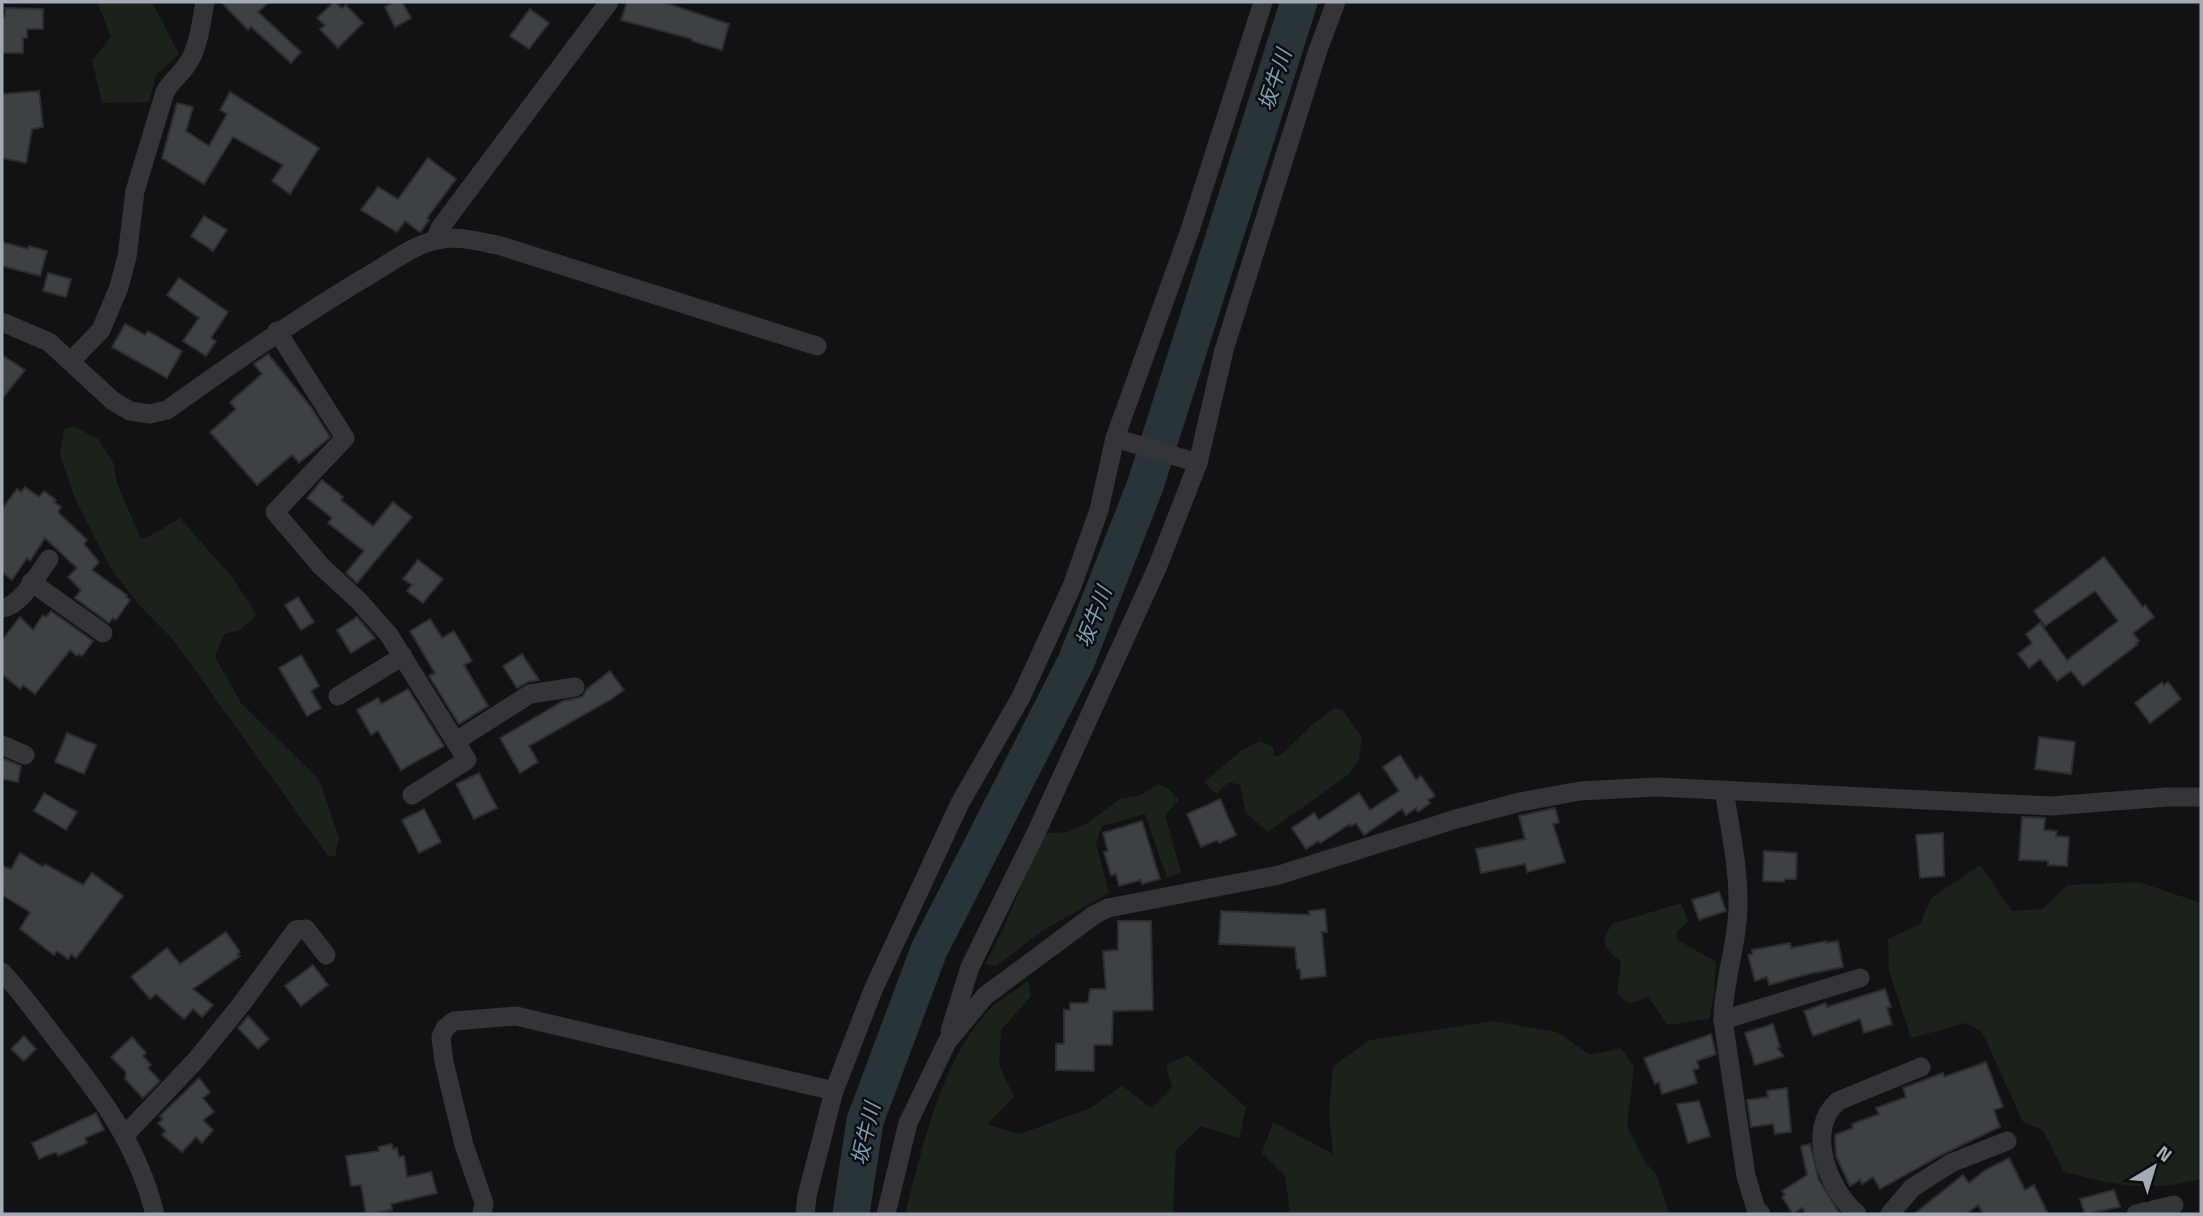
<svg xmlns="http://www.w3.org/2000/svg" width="2203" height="1216" font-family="'Titillium Web','Noto Sans JP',sans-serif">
<rect width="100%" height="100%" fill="#121214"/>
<g fill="#1a221a">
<polygon points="97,2 152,2 179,54 156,75 149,102 102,103 92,60 111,37"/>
<polygon points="73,426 98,439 113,462 117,483 141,539 154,534 180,518 232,577 257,615 240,630 224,634 215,657 241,703 319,779 339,838 335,856 328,856 175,642 139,605 112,571 76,501 60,455 64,429"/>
<polygon points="1335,708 1342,709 1362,738 1359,759 1348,775 1268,832 1246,813 1240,785 1229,782 1216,794 1204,782 1242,750 1260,741 1273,747 1274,757 1281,755 1313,724"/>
<polygon points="1158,784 1169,789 1179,800 1165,815 1181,872 1167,878 1145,814 1102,826 1096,843 1109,893 1042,931 996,966 985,964 1004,927 1040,841 1048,833 1068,832 1087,823 1120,799 1141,795"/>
<path d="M 1980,865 L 2012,911 L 2042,909 L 2068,885 L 2139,882 L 2201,903 L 2201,1179 C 2146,1193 2118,1185 2064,1172 L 2043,1130 L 2023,1122 L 1982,1032 L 1966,1023 L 1911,1038 L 1889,971 L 1888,939 L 1920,924 L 1931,898 Z"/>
<path d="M 1681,903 L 1688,921 L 1676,933 L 1678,940 L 1716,962 L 1714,993 L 1709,1019 L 1668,1025 L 1648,997 L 1630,1004 L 1617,994 L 1621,962 C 1604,946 1599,946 1612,924 Z"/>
<path d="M 1028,981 L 1031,996 L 1001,1030 L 999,1065 L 1014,1097 L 987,1124 L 1020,1134 L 1090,1108 L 1122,1086 L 1152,1108 L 1172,1088 L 1166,1065 L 1187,1055 L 1246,1107 L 1239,1138 L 1201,1126 L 1176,1150 L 1173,1214 L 905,1214 C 922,1149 941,1060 989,1010 C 1000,999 1016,990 1028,981 Z"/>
<polygon points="1493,1021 1557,1032 1590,1055 1621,1048 1634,1067 1627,1126 1645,1162 1657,1175 1669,1214 1290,1214 1285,1176 1262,1153 1273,1122 1333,1154 1329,1113 1333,1066 1370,1040"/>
</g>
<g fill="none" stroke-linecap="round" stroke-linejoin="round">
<polyline stroke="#283438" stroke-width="37" points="851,1214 865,1121 929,950 1076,662 1145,486 1299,2"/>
</g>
<g fill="#3e4144" stroke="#2c2d30" stroke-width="2">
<polygon points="221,2 269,2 258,12 301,52 291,63 251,27 248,30"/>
<polygon points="334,2 342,8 346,5 363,23 338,48 320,29 325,25 317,18"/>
<polygon points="394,2 402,2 411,18 395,27 385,7"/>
<polygon points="627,2 663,2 729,24 722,50 692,41 692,39 621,20"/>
<polygon points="5,8 43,9 43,29 27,29 27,38 23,38 23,53 2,53 2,16 5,16"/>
<polygon points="530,9 549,23 529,49 510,36"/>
<polygon points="39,91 43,127 32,129 26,163 2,158 2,94"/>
<polygon points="230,92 319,148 290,194 272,181 283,165 233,137 204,184 162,158 177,103 193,107 186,131 209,146 227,114 220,110"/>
<polygon points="428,158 456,179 427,218 429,220 420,232 405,221 397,232 361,210 378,187 398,199"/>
<polygon points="204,216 227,230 213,251 191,236"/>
<polygon points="2,242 28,249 29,246 47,251 40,276 2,266"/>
<polygon points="48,273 71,279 66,297 43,291"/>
<polygon points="179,278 228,312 211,338 216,341 206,356 183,341 199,318 167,295"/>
<polygon points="125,324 145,335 148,331 182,351 167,378 112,347"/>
<polygon points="268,354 311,407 330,437 299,463 292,455 257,485 210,432 236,409 230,402 262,374 254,364"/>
<polygon points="2,355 25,370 2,399"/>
<polygon points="322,480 343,497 341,500 373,526 393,502 412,517 357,583 346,573 364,551 328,523 332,518 307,498"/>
<polygon points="25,487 39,497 44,491 56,500 54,502 61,507 58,512 87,540 84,544 99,562 92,570 127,595 126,597 130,600 116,620 113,618 109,623 75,598 81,590 68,577 77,568 45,538 30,561 27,558 12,580 2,572 2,509 17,489 21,492"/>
<polygon points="2104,557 2143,607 2145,605 2154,617 2133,633 2139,641 2136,644 2137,645 2083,686 2071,671 2057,681 2040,659 2029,668 2018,654 2032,643 2026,634 2040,623 2067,660 2118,621 2095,591 2045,626 2034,611"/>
<polygon points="418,560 443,579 423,603 407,591 412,585 403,579"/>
<polygon points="298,597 314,622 301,630 285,605"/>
<polygon points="51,611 93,641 82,656 79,654 77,656 70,650 35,694 23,685 20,689 2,674 2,640 20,617 33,630 43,615 46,617"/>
<polygon points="357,617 375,638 351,653 337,630"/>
<polygon points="430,619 442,638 454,631 472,661 464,665 488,706 459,724 429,676 435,673 410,631"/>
<polygon points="522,654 539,680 528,682 517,688 503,666"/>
<polygon points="301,655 319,686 311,691 321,708 307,716 279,668"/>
<polygon points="610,671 624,690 610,700 529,746 538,762 520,773 500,738 563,701 582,697 587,689"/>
<polygon points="2162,682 2164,685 2168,682 2181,699 2150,723 2135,703"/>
<polygon points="408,689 444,746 401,770 378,731 371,735 357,710 378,698 381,704"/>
<polygon points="67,733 96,745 84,774 55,762"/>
<polygon points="2039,737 2075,742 2071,774 2035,769"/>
<polygon points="1400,755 1416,780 1421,776 1435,796 1428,800 1430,803 1418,812 1416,808 1406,815 1402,809 1364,835 1356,823 1351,826 1350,824 1320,843 1318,841 1306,849 1292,828 1314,813 1319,820 1359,793 1370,810 1399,791 1383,767"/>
<polygon points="2,758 21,766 18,782 2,779"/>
<polygon points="479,773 497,808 474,819 456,784"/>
<polygon points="44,793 77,812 66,830 34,811"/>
<polygon points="1220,799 1236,835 1219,843 1217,840 1201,847 1187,814"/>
<polygon points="1555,808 1559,822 1553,824 1565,862 1527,872 1525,864 1481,873 1476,849 1525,839 1519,816"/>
<polygon points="424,809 441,842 419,853 402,820"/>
<polygon points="2022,817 2045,818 2044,830 2057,831 2056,836 2069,837 2067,866 2048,865 2048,861 2019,860"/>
<polygon points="1142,821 1160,879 1142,884 1141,880 1119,886 1116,874 1111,875 1104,852 1108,851 1103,833"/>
<polygon points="1943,833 1944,876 1920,878 1916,835"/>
<polygon points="1764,851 1797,853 1796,879 1785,879 1784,882 1763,881"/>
<polygon points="20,853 43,867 45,864 83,885 92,873 123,896 76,958 71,954 68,959 57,951 54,955 20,929 30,912 2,895 2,866 11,869"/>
<polygon points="1719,892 1726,911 1699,920 1692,900"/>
<polygon points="1325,909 1327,932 1322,932 1326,976 1301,979 1300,969 1297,969 1295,947 1219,944 1221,911 1310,915 1309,911"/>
<polygon points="1118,921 1151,921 1153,1010 1113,1011 1112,1045 1094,1045 1094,1071 1056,1070 1056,1044 1064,1044 1064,1010 1070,1010 1070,1003 1088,1003 1090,989 1106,989 1103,951 1118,950"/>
<polygon points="226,932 240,952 237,954 240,956 193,989 213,1005 202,1017 193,1009 184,1019 156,994 150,999 131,977 167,948 180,964"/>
<polygon points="1826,941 1826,943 1838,941 1843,967 1804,975 1769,985 1767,977 1755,981 1748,955 1753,954 1752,950 1790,943 1791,948"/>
<polygon points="313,965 328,985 301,1006 285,986"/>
<polygon points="1885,989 1891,1007 1887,1008 1892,1024 1864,1033 1860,1019 1813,1036 1804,1011 1826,1003 1827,1007"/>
<polygon points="248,1016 269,1039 258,1049 238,1028"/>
<polygon points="1773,1024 1780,1047 1777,1048 1784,1056 1755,1065 1745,1033"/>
<polygon points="1711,1034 1716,1054 1697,1061 1699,1068 1693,1070 1697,1083 1662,1094 1659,1082 1655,1084 1644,1058"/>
<polygon points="24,1036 36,1049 24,1061 11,1049"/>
<polygon points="132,1037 146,1053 143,1056 151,1065 148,1068 160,1081 143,1098 125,1079 126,1072 111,1057"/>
<polygon points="1986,1062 2003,1107 1994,1110 2000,1127 1945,1153 1880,1189 1873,1177 1862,1184 1860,1180 1850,1186 1836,1156 1835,1135 1853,1128 1852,1124 1879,1114 1876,1108 1906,1097 1903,1088 1943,1073 1944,1077"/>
<polygon points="199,1078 210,1092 203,1098 214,1112 203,1120 213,1130 202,1143 196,1137 182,1152 162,1135 166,1131 158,1123 163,1119 160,1116"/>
<polygon points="1787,1088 1791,1132 1775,1134 1773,1124 1751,1127 1747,1100 1768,1097 1767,1091"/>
<polygon points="1699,1101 1710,1136 1688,1143 1677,1104"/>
<polygon points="96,1113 104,1130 85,1138 87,1143 58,1156 56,1152 39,1159 32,1143"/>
<polygon points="392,1144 393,1149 397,1148 399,1157 404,1156 407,1177 431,1172 437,1193 391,1204 392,1210 366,1214 361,1185 351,1186 346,1156 379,1151 378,1147"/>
<polygon points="1810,1144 1819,1180 1840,1214 1806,1214 1802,1208 1793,1214 1782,1197 1785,1195 1782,1191 1807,1175 1801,1146"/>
<polygon points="2009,1158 2025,1190 2034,1185 2048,1214 1983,1214 1978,1205 1966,1214 1914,1214 1963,1175 1969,1183 1985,1170"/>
<polygon points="2114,1190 2120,1207 2085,1214 2080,1199"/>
</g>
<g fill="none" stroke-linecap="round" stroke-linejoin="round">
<g stroke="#333539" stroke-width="19">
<polyline points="435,240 440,228 609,2"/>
<path d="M 2,322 L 49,342 L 113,401 L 130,411 L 150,414 L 167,410 C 234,362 300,316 371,274 C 392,262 414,244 438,240 C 458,235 481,242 501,246 L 817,346"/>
<polyline points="277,331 345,438 275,512 321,566 359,601 389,635 467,760 412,795"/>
<path d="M 71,361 L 101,330 L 119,287 L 127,257 L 135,191 L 165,92 C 171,81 179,76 186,66 C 199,49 201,22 205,2"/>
<polyline points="1115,438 1198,463"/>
<polyline points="31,582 103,633"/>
<path d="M 2,608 C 21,606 38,574 49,559"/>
<polyline points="338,696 403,656"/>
<polyline points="456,741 530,694 575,687"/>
<polyline points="2,745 25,755"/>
<path d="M 1724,790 C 1730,829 1739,869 1738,908 C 1737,947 1723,982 1723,1020 L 1746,1176 L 1756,1209 L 1761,1214"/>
<path d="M 2,972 C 23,994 40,1019 59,1043 C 103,1099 137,1144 155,1214"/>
<polyline points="1723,1020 1860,978"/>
<polyline points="950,1031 970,967 1037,831 1157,568 1198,463 1224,350 1318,50 1336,2"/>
<polyline points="125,1135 196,1060 240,1006 296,930 306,929 326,955"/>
<polyline points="482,1214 484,1203 464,1145 444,1062 441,1037 445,1028 454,1021 516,1016 834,1091"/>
<polyline points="805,1214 807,1196 834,1091 873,990 960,803 1021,697 1072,586 1099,510 1115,438 1190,230 1263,2"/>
<polyline points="886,1214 908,1123 947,1042 985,996 1094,915 1108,908 1279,875 1456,819 1520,802 1580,791 1657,787 2051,806 2167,797 2201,797"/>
<path d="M 1857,1214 C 1828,1189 1805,1130 1838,1101 L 1921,1067"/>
<polyline points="1890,1214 1912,1188 1951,1163 2007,1141"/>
<polyline points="2136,1214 2174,1205"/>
</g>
</g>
<g text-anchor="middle" stroke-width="5" stroke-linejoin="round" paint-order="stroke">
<g font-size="21" font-style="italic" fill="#76a1b4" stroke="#0d0d0f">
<text transform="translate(1275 80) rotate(-72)" y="7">坂牛川</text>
<text transform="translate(1094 617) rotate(-69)" y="7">坂牛川</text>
<text transform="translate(866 1134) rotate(-77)" y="7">坂牛川</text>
</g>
</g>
<rect width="2203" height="1216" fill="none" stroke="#a3abb6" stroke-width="7"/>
<g transform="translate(2154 1167) rotate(38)" stroke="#0d0d0f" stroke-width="5" paint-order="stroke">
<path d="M0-5L12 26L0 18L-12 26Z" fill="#a3abb6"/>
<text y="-10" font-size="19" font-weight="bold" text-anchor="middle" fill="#a3abb6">N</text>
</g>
</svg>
